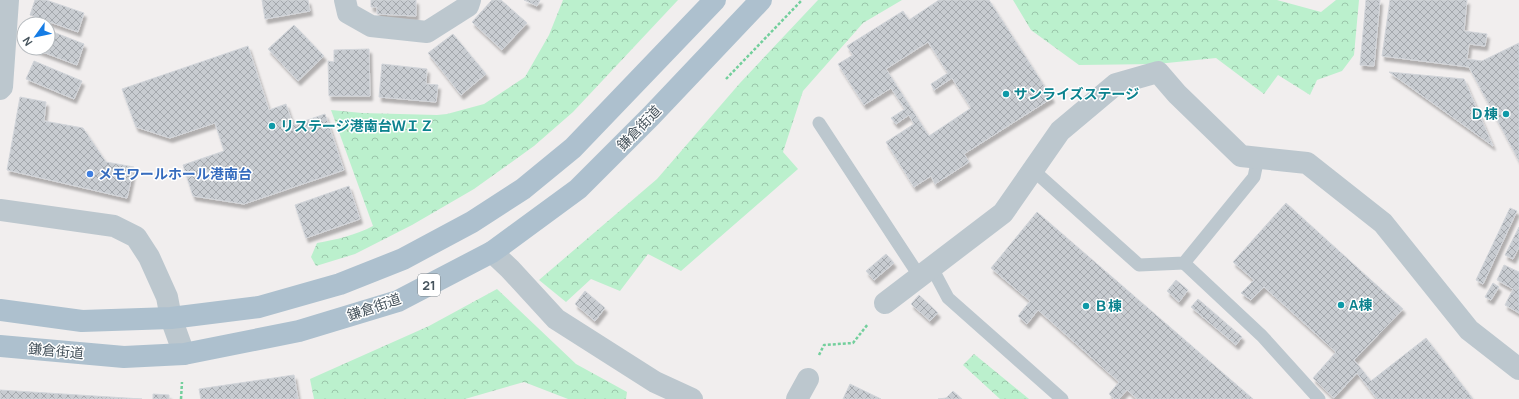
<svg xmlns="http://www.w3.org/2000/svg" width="1519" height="399" font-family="Manrope,'Noto Sans JP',sans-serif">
<defs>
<pattern id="forest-crowns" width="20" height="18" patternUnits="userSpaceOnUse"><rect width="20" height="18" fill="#bbf0cd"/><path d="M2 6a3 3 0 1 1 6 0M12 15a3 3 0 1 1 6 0" fill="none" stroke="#9ac5aa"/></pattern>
<pattern id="building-cross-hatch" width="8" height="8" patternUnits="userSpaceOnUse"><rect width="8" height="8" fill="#c8ccd1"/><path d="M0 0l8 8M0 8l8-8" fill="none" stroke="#a4a8ad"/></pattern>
<filter id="shadow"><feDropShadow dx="2.5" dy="4.5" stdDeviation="1" flood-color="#0004"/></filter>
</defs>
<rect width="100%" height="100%" fill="#f1eeee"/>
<g fill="url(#forest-crowns)">
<path d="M 563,0 L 678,0 L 573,112 L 534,146 L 474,189 L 412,225 L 355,254 L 316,266 L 311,257 L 317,243 C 335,240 356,235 373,226 L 331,110 L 362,113 L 437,115 L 447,114 L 484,104 L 525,77 L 549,35 Z"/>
<polygon points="818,0 902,0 863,23 803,91 783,152 798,169 681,271 648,254 620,291 591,279 566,302 539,280 657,179 740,83"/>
<polygon points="1013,0 1277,0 1321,12 1336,0 1359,0 1354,55 1342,71 1317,80 1310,95 1278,75 1264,94 1216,58 1157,64 1079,65 1031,30"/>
<polygon points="497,289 576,364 627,392 626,399 568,399 524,382 465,399 314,399 310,379 429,326"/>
<polygon points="974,354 1029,399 1000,399 963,365"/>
</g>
<g fill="url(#building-cross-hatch)" stroke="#d2d5da" fill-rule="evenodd" filter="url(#shadow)">
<polygon points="35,0 46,0 84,13 78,32 30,15"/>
<polygon points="262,0 308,0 310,11 265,19"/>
<polygon points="371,0 416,0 416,16 377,14 377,7 371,7"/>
<polygon points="492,0 501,0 527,23 502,50 472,22"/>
<polygon points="524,0 540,0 537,6"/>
<path d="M 939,0 L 989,0 L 1052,98 L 964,154 L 969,162 L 935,184 L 931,176 L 914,187 L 886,142 L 914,124 L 909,115 L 896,124 L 891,118 L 905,109 L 891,88 L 864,105 L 838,64 L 853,55 L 847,46 L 903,11 L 909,20 ZM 928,42 L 948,73 L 931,84 L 934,90 L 952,78 L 971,108 L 929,136 L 886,69 Z"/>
<polygon points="1366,0 1380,0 1374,66 1360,65"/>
<polygon points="1390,0 1467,0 1464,31 1487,34 1485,46 1469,44 1467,59 1482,61 1519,43 1519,161 1469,67 1382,56"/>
<polygon points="294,25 324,56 298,81 268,49"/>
<polygon points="48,30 84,44 77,65 32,48 48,48"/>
<polygon points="453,34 486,74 461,95 428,53"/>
<polygon points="248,46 269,110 286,104 293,125 325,114 344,170 244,204 193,196 183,165 224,151 215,123 170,138 136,127 122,89"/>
<polygon points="369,49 370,96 329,96 328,61 334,62 334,50"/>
<polygon points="34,61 82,81 74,99 26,79"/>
<polygon points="382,64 427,69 426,84 438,85 436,102 379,97"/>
<polygon points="1389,72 1464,79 1493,146"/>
<polygon points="20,97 46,102 44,121 83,128 106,162 134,167 127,198 7,170"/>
<polygon points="349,186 360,219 306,238 295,205"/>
<polygon points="1286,203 1403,309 1354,360 1371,381 1426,338 1473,399 1377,399 1357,373 1334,398 1313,378 1336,352 1264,287 1251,300 1241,293 1254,280 1233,262"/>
<polygon points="1510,208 1517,211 1483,284 1476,280"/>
<polygon points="1037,212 1253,399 1137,399 1127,390 1119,399 1114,399 1109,394 1119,382 1038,310 1027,324 1018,316 1030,301 991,268"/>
<polygon points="1519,227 1519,247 1513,259 1505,255"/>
<polygon points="886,254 894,263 874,280 866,271"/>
<polygon points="1504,265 1519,272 1519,313 1505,305 1513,289 1497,280"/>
<polygon points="1176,280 1188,290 1179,302 1167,291"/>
<polygon points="1493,283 1499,287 1491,300 1485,297"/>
<polygon points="585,291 605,308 595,321 575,304"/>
<polygon points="919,295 938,313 930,321 911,304"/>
<polygon points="1198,299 1242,337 1236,345 1191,307"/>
<polygon points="294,375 298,399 201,399 199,389"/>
<polygon points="850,384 881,399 843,399"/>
<polygon points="0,390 142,399 0,399"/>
<polygon points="953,391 962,399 938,399 946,398"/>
<polygon points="153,394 169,395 169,399 153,399"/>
</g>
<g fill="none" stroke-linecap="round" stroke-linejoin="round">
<g stroke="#73cf9c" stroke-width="2.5" stroke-dasharray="3 2" stroke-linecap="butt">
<polyline points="726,79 802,0"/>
<polyline points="819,355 824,345 853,343 868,324"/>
<polyline points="181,399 182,382"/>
</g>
<g stroke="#bcc7ce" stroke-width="13">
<polyline points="819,123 920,277"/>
<polyline points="1033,170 1139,265 1184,263 1254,177 1258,158"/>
<polyline points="1184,263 1262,336 1319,399"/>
<polyline points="932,268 948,298 1062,399"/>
</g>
<g stroke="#bcc7ce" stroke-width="22">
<polyline points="345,0 348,13 371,26 427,32 468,6 470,0"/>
<polyline points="0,89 2,87 8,0"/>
<polyline points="0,210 114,226 136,237 149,257 167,297 171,318 184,354"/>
<polyline points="492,252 510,269 556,319 655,382 692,399"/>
<polyline points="885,303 1003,213 1060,131 1116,84 1158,72 1177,94 1241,156 1307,163 1383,223 1469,330 1519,369"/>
<polyline points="797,399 808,379"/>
</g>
<g stroke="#adc0ce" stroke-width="22">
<polyline points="0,310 82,321 171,318 259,307 340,284 403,259 472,222 523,189 573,148 715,0"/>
<polyline points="0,346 124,357 184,354 299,331 398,301 492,252 578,189 651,116 761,0"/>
</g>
</g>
<g fill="#0f9aa8" stroke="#fff" stroke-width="1.5">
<circle cx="1006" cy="94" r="4"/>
<circle cx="1506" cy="114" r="4"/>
<circle cx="272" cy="126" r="4"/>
<circle cx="1341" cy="305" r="4"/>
<circle cx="1086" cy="306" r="4"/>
</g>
<circle fill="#3f7fe0" stroke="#fff" stroke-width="1.5" cx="90" cy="174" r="4"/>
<g text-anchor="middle" stroke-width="3" stroke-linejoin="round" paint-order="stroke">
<rect fill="#fff" stroke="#7e878d" stroke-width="1" x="418" y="274" width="22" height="22" rx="3"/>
<g font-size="13" font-weight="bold" fill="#46535c">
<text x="429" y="290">21</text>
</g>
<g font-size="14" font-weight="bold" fill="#0d838f" stroke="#fff" text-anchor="start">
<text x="1014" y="99">サンライズステージ</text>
<text x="1498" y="119" text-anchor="end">Ｄ棟</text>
<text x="280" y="131">リステージ港南台ＷＩＺ</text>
<text x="1349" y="310">A棟</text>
<text x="1094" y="311">Ｂ棟</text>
</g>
<g font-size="14" fill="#46535c" stroke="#fff">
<text transform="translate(639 128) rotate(-46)" y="5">鎌倉街道</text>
<text transform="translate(374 307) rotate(-19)" y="5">鎌倉街道</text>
<text transform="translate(56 351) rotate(5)" y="5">鎌倉街道</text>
</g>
<g font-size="14" font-weight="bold" fill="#366cbe" stroke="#fff" text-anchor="start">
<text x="98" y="179">メモワールホール港南台</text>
</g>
</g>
<g transform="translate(36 36) rotate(237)"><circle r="19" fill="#ffffff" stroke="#b5babe"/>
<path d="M0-3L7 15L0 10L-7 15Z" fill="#157ce5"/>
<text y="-6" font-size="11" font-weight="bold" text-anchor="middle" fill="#46535c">N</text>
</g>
</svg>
